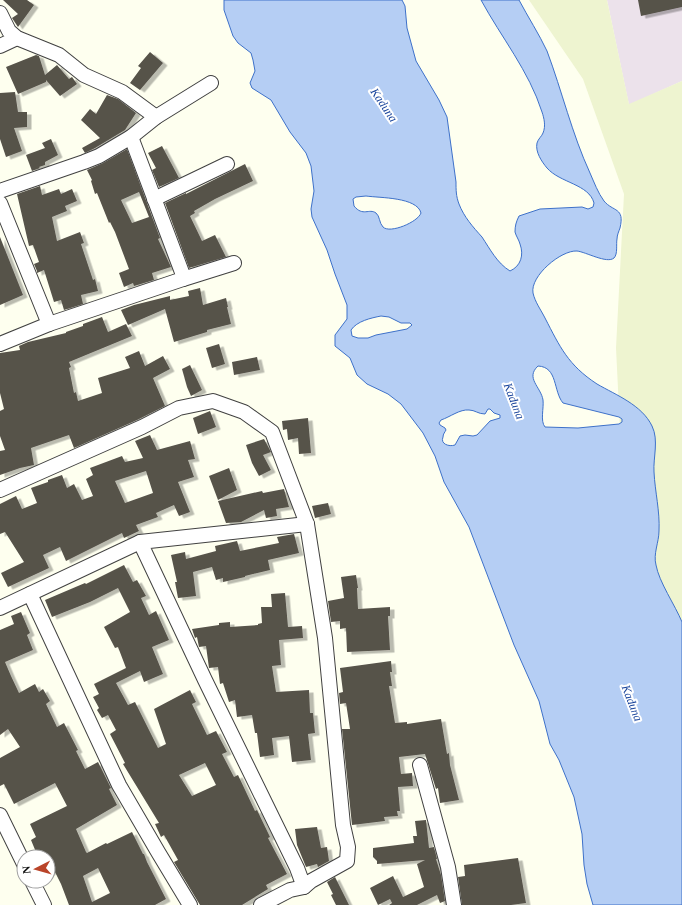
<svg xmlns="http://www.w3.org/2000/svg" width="682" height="905" font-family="Georgia,serif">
<defs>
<filter id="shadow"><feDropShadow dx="4.5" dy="2.5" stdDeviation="0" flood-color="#0004"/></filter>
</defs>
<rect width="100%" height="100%" fill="#feffef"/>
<polygon fill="#ece2eb" points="607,0 682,0 682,81 629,105"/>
<polygon fill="#eef4d0" points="529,0 607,0 629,104 682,81 682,642 643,644 621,450 616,348 624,194 583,79"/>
<path fill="#b5cef4" stroke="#3e71c9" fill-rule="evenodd" d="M 224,0 L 402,0 L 405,6 L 407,28 L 416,61 L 439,100 L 447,117 L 456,182 C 456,190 456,196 459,204 C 464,217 473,227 482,237 C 490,249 497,263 510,271 C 521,266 524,255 520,244 C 519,240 516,236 515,232 C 515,226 516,222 519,216 L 540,209 L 582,207 L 588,209 L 593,207 L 594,203 C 589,184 560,183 547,168 C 542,162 535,152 537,143 C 538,139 542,136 543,133 C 546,126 544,118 542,112 C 529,71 501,37 481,0 L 519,0 C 528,17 539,34 547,51 C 562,91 572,134 590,173 C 594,182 598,193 604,201 C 613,212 625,207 620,228 C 619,231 617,235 617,239 C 616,244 618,254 614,258 C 607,264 586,252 577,251 C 561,250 530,276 533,293 C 535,302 541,310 545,318 C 560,347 568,365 597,384 C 616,395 642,405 652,426 C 659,440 653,458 654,472 C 655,492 660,511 659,531 C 659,542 653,554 656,565 C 659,582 675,605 682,622 L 682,905 L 593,905 L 587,884 L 584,865 L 582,834 L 574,797 L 559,760 L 550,744 L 539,701 L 514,645 L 469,527 L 444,482 L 435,456 L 423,433 L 401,404 L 388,394 L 367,384 L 357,375 L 350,358 L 335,346 L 335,335 L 347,319 L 347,305 L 335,274 L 327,250 L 312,217 L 311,209 L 314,191 L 311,166 L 306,153 L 290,132 L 271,100 L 252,88 L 250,83 L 255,71 L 253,60 L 251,53 L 238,43 L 233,36 L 224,10 ZM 366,196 C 380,198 417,197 421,213 C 418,222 390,234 383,227 C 379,223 380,216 376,213 C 369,208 363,217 354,206 L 353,199 L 356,197 ZM 381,316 L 389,317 L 401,323 L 410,323 L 412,325 L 407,329 L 376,335 L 368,338 L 358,338 L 352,336 L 351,330 C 357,321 371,318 381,316 ZM 538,366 C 558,367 553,391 563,403 L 619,417 L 622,419 L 622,422 L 619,424 L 578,428 L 545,427 C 540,421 544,408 543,400 C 541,387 525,378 538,366 ZM 488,409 L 490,409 L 494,413 L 500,415 L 500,418 L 490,421 L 477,435 L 473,436 L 465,435 L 460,436 L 455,445 C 449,447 440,444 443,437 C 443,434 445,432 446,430 L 445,428 L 440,425 L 439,423 L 441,420 C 450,417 460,409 469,410 C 475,410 478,414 485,414 Z"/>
<g fill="#56524a" fill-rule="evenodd" filter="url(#shadow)">
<polygon points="3,0 27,0 34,5 18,27 12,18 18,14"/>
<polygon points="638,0 682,0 682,7 641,16"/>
<polygon points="150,52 163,63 140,90 130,83 141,68 138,66"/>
<polygon points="36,55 39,56 45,75 57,65 69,79 72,77 77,84 60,96 46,80 46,82 18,94 6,67"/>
<polygon points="15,92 18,112 27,112 27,127 14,128 22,151 6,157 0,139 0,93"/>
<polygon points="107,95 118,99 136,113 125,130 95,148 85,153 82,148 100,138 81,120 90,109 96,114"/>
<polygon points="51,139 58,155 45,162 45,165 39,167 40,168 32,171 26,155 45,148 42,143"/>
<polygon points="162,146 179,178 159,187 152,170 156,168 148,153"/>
<path d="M 127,149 L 160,238 L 158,239 L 171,267 L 152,273 L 154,280 L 134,286 L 133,283 L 124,287 L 119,273 L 129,269 L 115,232 L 110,222 L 109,223 L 97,193 L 95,194 L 91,181 L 92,180 L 87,170 L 103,163 ZM 139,192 L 149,217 L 132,223 L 121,200 Z"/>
<polygon points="245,164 253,181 215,199 194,211 195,213 190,216 202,241 215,235 226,257 189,268 165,203 186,193 186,194"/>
<polygon points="40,186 42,195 59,189 61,194 72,189 77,201 65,206 67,211 52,217 57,241 80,232 84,243 81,244 93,280 95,279 98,291 81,295 83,304 64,310 61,300 54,302 44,270 37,273 37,271 34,264 39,262 33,245 29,246 17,194"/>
<polygon points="0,237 23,295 0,305"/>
<polygon points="200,288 203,305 226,298 228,307 227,307 231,324 207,330 207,332 174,342 165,309 128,325 121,310 134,305 170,296 170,300 189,296 188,291"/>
<polygon points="102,317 108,332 126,324 132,336 69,362 71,367 69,368 74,393 76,392 78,401 102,393 98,378 130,368 125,357 139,351 145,366 163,356 170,369 153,378 165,406 137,420 74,448 69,435 31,448 34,465 20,468 0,475 0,451 5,450 0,436 0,411 4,409 0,393 0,353 20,350 19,346 28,342 66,333 66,332 83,326 83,324"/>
<polygon points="219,344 225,364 212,368 206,348"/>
<polygon points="257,357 260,370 234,375 232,362"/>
<polygon points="190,365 202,390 191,396 187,387 182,369"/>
<polygon points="210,411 216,427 198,434 193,418"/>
<polygon points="308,418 311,453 299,454 298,438 288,440 287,429 283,430 282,421"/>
<path d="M 150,435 L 157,450 L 190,441 L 195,459 L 188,460 L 194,477 L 178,482 L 190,512 L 179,516 L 174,505 L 156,513 L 158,517 L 136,525 L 139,531 L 124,538 L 122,533 L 66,561 L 60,547 L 43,555 L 49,568 L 8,587 L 1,573 L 24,562 L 5,532 L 0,534 L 0,504 L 16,496 L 22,509 L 37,503 L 31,488 L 48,482 L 48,480 L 62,475 L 67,488 L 74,484 L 82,500 L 93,496 L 86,479 L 93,475 L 90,468 L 122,456 L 125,462 L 143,458 L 135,441 ZM 146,471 L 153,493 L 125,503 L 115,481 Z"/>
<polygon points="264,439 271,452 263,455 271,470 259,476 252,463 246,445"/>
<polygon points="229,468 237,490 218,500 209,476"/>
<polygon points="284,489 289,507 276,509 277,516 266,518 264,510 241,522 226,523 218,501 262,491 263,493"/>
<polygon points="328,503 331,514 315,518 312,506"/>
<polygon points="294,534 299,553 268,560 270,570 245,576 245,577 223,582 223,578 216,580 212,567 193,572 196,596 178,598 175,582 177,582 171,555 185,552 186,559 216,551 215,546 237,541 240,551 279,543 277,537"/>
<path d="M 124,565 L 133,582 L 137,580 L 146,596 L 141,598 L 149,615 L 156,611 L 169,640 L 152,647 L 163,674 L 144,682 L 140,671 L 116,683 L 128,705 L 135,702 L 158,748 L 166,744 L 154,709 L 190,690 L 196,702 L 192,704 L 207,735 L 216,731 L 227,752 L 222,754 L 234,777 L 238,775 L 255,811 L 257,810 L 270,837 L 268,838 L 287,874 L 266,885 L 268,889 L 242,905 L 200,905 L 174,862 L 178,860 L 164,835 L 161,837 L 155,824 L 159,823 L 123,764 L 125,763 L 110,734 L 116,730 L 108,715 L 102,718 L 97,710 L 99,708 L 93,697 L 99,694 L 94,684 L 126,668 L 118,647 L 115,648 L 104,627 L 130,612 L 118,588 L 90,602 L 52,617 L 45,600 L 85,583 L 86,584 ZM 205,763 L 216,785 L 192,796 L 179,775 Z"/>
<polygon points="356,575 358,588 357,588 358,609 390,607 390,616 388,616 390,650 347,652 346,628 340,629 340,621 331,622 328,601 344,598 341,577"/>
<polygon points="285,593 288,627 302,626 303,638 279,640 281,665 272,666 276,692 309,690 310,713 313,713 315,733 308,734 311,760 292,762 289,736 272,738 274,755 260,757 257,733 255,733 252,715 237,717 235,700 229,702 223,683 220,684 218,667 209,668 206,646 199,647 197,637 195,638 192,629 219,625 219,623 230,622 230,627 258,625 258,624 262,623 261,607 272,607 271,594"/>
<path d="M 21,612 L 30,633 L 27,635 L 33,650 L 5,662 L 11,676 L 19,693 L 35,684 L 39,692 L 43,689 L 50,701 L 46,704 L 57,727 L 64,723 L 78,750 L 76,751 L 85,769 L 98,762 L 111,788 L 109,789 L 117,805 L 76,829 L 86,852 L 87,853 L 106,843 L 107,844 L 132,832 L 143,854 L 144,854 L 147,862 L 166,899 L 155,905 L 69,905 L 61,884 L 54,870 L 48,874 L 48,857 L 38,857 L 31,840 L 36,837 L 30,824 L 67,806 L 55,783 L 14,804 L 4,784 L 0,786 L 0,758 L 20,747 L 8,729 L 0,735 L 0,630 L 14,624 L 11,616 ZM 98,868 L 110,893 L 92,902 L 83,876 Z"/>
<polygon points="391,661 392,672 390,672 392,686 389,686 395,723 407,722 407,724 441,719 447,754 449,753 450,765 459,800 440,803 438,788 436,789 425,754 399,757 401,774 412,773 413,786 398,787 400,811 397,811 398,816 384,817 385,821 352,825 342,729 350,729 346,703 340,704 339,693 343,692 340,668"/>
<polygon points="426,820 429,848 434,847 437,859 436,859 441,875 445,901 440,903 437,895 417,905 389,905 392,903 390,899 378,905 370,888 393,876 403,897 424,887 417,864 425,860 377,864 377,861 373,857 373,848 414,843 413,836 417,836 415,821"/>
<polygon points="317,827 321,848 327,847 329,861 318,867 317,864 306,867 297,845 295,829"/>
<polygon points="518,858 526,903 511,905 462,905 458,877 465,876 464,865"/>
<polygon points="335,877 349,905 336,905 331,895 333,894 327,882"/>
</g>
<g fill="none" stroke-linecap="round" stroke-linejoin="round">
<g stroke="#414141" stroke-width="16">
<g id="minor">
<polyline points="0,13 9,31 17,38 59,55 84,75 122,92 156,117"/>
<polyline points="0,46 17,38"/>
<polyline points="0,191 84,162 99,156 131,137 156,117 211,83"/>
<polyline points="154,199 227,164"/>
<polyline points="0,203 49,324"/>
<polyline points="183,279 234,263"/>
<polyline points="0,344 49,324 183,279 183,275 131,137"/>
<polyline points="0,490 142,427 179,408 213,401 244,412 272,432 307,524 325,638 343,825 348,847 347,861 311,881 304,887 290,890 261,905"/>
<polyline points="30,594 119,785 158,852 190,905"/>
<polyline points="0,608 140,542"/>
<polyline points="420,765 448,867 454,905"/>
<polyline points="0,815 24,864"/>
<polyline points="32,881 44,905"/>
<polyline points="304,887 297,868 205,680 140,542 307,524"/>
</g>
</g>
<use href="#minor" stroke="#fff" stroke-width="14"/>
</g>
<g text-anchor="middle" stroke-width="4" stroke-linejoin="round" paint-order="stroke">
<g font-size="12" font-style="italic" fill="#1a459c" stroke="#fff">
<text transform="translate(384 105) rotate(56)" y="4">Kaduna</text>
<text transform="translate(514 401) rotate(69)" y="4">Kaduna</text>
<text transform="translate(632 703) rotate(69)" y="4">Kaduna</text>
</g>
</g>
<g transform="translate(36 869) rotate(264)"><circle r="19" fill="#ffffff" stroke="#9f9f9f"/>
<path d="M0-3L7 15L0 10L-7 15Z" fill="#ba4429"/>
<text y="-6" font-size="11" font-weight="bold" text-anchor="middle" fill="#0e0e0e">N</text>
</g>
</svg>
